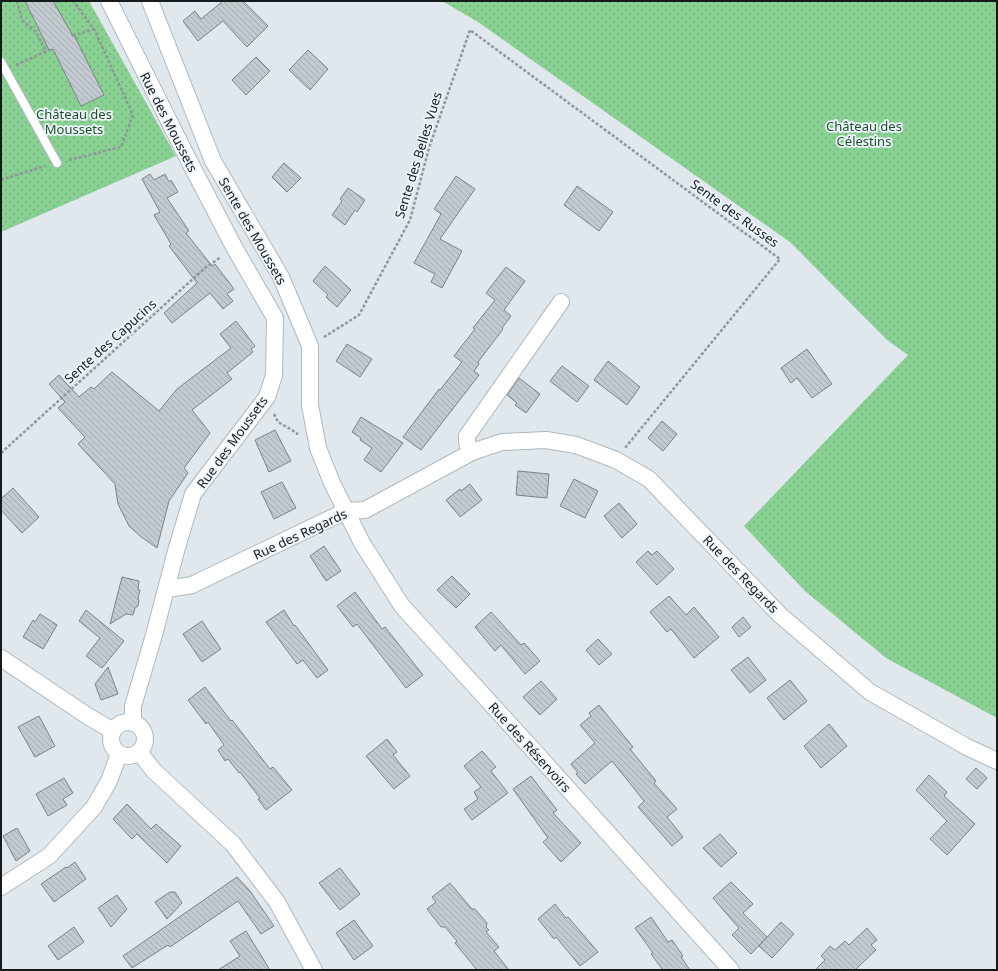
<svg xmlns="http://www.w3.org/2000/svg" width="998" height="971" font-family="'Noto Sans',sans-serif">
<defs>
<pattern id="park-dots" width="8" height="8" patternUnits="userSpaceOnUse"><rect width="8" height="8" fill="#89d093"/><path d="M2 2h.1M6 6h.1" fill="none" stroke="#76b27e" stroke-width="1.8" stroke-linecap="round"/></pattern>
<pattern id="building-back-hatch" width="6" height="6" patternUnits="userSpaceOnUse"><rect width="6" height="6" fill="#c2cacf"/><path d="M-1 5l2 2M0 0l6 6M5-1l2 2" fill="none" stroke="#a6adb1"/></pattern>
</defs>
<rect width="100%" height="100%" fill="#e0e8ee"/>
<g fill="url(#park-dots)">
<polygon points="1,1 89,1 176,156 1,232"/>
<polygon points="442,1 997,1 997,718 886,658 805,591 744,526 908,355 887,340 790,242 478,22"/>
</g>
<g fill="url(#building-back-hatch)" stroke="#7b8288">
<polygon points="25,1 53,1 73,36 74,35 104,95 81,106 53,49 49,50"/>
<polygon points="223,1 243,1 268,26 247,47 223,21 198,41 183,21 195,11 201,19"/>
<polygon points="308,50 328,69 310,90 289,70"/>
<polygon points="256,57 270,71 246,95 232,80"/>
<polygon points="284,163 301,178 287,192 272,177"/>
<polygon points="150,174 154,180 165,174 169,182 171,180 178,192 167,198 189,231 186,233 212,266 215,264 234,289 227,294 233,301 223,309 210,293 172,323 164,313 197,283 169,246 171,244 154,215 160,212 142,179"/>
<polygon points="456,176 475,189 440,239 462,251 442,288 431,282 435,274 414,263 441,214 434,209"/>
<polygon points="577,186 613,212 599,231 564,205"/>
<polygon points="348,188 365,200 357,212 355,210 345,225 332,215 342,201 340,199"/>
<polygon points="325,266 351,290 337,307 326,297 328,295 313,281"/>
<polygon points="506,267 525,281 504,310 511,316 502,328 503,329 478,362 479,364 474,371 479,375 421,450 403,437 439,389 440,390 462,362 454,356 475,329 473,328 495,300 486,293"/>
<polygon points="236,321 255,346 251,349 253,352 227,373 232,379 192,410 210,433 184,468 188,473 169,501 157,548 140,536 129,526 118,504 115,484 78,444 85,437 58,408 65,402 49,384 59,375 79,397 91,387 94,389 112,372 159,411 177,389 231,348 220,334"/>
<polygon points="347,344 372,359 360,377 336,361"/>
<polygon points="807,349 832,384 812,398 797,378 791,383 781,368"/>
<polygon points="608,361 640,387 627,405 594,380"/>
<polygon points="562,366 589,386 577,402 550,381"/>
<polygon points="519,378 540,394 526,413 515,405 517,403 507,395"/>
<polygon points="361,417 403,443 381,472 364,460 372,448 360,440 361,438 352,432"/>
<polygon points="662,421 677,434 663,451 648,438"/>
<polygon points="275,430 291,461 269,472 255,440"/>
<polygon points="518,471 549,474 547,498 516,495"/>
<polygon points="574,479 598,491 585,518 560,506"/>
<polygon points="282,482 296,508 274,519 261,492"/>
<polygon points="470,484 482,500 460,517 446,500 460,489 461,491"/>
<polygon points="13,488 39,517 22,533 1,510 1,499"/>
<polygon points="619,503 637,524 622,538 604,516"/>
<polygon points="324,546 341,571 326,581 310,556"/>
<polygon points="648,551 652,555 657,551 674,569 657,585 636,562"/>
<polygon points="452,576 470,594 456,608 437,590"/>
<polygon points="122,577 139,581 138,590 140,590 138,598 139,601 138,606 135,608 133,615 126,614 110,624"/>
<polygon points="355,592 382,629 385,627 423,675 406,688 357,624 353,627 337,606"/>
<polygon points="669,596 686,615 694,607 719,637 694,658 671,629 667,632 650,612"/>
<polygon points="86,610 124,641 102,668 86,656 100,638 79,621"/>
<polygon points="284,610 294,626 295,625 328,670 317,678 303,660 297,664 266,622"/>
<polygon points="491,612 521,645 524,643 540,661 525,674 501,645 495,651 475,627"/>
<polygon points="40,614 57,625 43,649 23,637 33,620 35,622"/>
<polygon points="743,617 751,627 739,637 732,627"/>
<polygon points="202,621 221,649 202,662 183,634"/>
<polygon points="598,639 612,654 599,665 586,650"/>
<polygon points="748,657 766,680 750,693 731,670"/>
<polygon points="108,667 118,694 101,700 95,684"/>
<polygon points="790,680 807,701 784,720 767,698"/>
<polygon points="541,681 557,699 540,715 523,697"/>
<polygon points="205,687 231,721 232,720 270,769 273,767 292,790 266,810 258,799 260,798 240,772 239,773 228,759 225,761 218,750 224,745 208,722 206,724 188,700"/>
<polygon points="599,705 633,747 630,749 656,781 654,783 677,809 667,817 683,837 672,846 638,807 644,801 612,761 585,784 576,774 578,773 571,764 595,743 580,725 591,716 589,713"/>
<polygon points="39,716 55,746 35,757 18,727"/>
<polygon points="829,724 847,746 821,768 804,746"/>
<polygon points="387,739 397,752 393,755 410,776 394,789 366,756"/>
<polygon points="482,751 496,767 491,771 508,793 472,820 464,809 478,799 474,792 481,787 464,766"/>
<polygon points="976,768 987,778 977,789 966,779"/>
<polygon points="929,775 947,792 944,796 975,824 947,855 930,839 947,821 916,790"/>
<polygon points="531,776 557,810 553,813 581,843 561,862 543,842 548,838 513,789"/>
<polygon points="64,778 73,793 63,799 67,805 48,816 36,794"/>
<polygon points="127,804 151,829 156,824 181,846 167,863 137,834 132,839 113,819"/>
<polygon points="17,828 30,851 16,861 3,836"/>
<polygon points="720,834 737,853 721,867 703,848"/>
<polygon points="75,862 86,879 54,902 41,884 66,867 67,868"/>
<polygon points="340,868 360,894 340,910 319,883"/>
<polygon points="237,877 250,891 274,926 261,934 238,901 170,947 168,945 132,968 123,956"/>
<polygon points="731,882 753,904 743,913 767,937 751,954 732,935 739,928 713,898"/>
<polygon points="450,883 472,909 475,909 487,923 486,927 489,930 486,932 499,947 494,951 509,970 477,970 455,943 457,941 445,927 441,927 427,909 436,902 432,897"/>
<polygon points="170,892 175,892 182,903 167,919 155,902"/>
<polygon points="117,895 127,909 111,927 98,908"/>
<polygon points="555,904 566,918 568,917 598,952 580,966 556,937 554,939 538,919"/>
<polygon points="651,917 668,942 672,940 683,956 681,957 690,970 663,970 651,954 653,953 635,928"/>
<polygon points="354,920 373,946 354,960 336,933"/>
<polygon points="781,922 794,934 772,958 759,946"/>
<polygon points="74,927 84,942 58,960 48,946"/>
<polygon points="867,928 877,940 871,945 876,950 855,970 815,970 825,960 821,956 830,946 835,950 845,941 849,945"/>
<polygon points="246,931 270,970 218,970 240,956 230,941"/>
</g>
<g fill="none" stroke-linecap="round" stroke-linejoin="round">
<g stroke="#b0b8bd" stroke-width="10">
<polyline id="lane" points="1,62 57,163"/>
</g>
<g stroke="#b0b8bd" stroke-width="18">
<g id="street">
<polyline points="109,1 187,157 234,247 275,318 274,375 267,397 193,494 176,551 154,635 133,706 133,723"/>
<polyline points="150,1 213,161 281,277 310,346 310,405 318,448 332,483 362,543 402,606 535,752 731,970"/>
<polyline points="472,452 467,443 467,436 561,302"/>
<polyline points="167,589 192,585 346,511 365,510 472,452 502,442 546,440 576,445 616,460 649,479 780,615 870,692 967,747 997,761"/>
<polyline points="1,658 86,715 113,731"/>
<circle cx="128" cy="739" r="17"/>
<polyline points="139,752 154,771 233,844 277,902 314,970"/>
<polyline points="1,887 49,856 94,807 109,781 119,754"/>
</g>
</g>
<g stroke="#90969a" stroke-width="2.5" stroke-dasharray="3 2" stroke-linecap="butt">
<polyline points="17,1 22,20 36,32 46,52"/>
<polyline points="73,36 94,29 73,1"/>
<polyline points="16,65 49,50"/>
<polyline points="69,160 121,147 133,115 94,29"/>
<polyline points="1,180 45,166"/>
<polyline points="324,337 359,315 410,220 429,148 470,30 780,259 625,448"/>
<polyline points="274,414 278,422 297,433 297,435"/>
<polyline points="1,453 205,268 221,257"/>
</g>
<use href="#lane" stroke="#fff" stroke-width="8"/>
<use href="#street" stroke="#fff" stroke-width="16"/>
</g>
<g text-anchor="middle" stroke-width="3.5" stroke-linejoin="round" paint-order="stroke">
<g font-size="13" fill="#1d5028" stroke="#edf5fb">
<text x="74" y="119">Château des<tspan x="74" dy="15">Moussets</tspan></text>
<text x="864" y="131">Château des<tspan x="864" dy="15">Célestins</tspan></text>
</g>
<g font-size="13" fill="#171a1c" stroke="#edf5fb">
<text transform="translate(169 122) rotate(63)" y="5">Rue des Moussets</text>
<text transform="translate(418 155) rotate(-73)" y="5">Sente des Belles Vues</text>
<text transform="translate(735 213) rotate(36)" y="5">Sente des Russes</text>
<text transform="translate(253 231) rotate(60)" y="5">Sente des Moussets</text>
<text transform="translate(110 341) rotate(-42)" y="5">Sente des Capucins</text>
<text transform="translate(232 442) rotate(-54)" y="5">Rue des Moussets</text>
<text transform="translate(300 534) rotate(-25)" y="5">Rue des Regards</text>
<text transform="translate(741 574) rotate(46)" y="5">Rue des Regards</text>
<text transform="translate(530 747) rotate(48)" y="5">Rue des Réservoirs</text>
</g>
</g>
<rect width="998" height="971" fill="none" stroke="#171a1c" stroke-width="4"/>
</svg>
